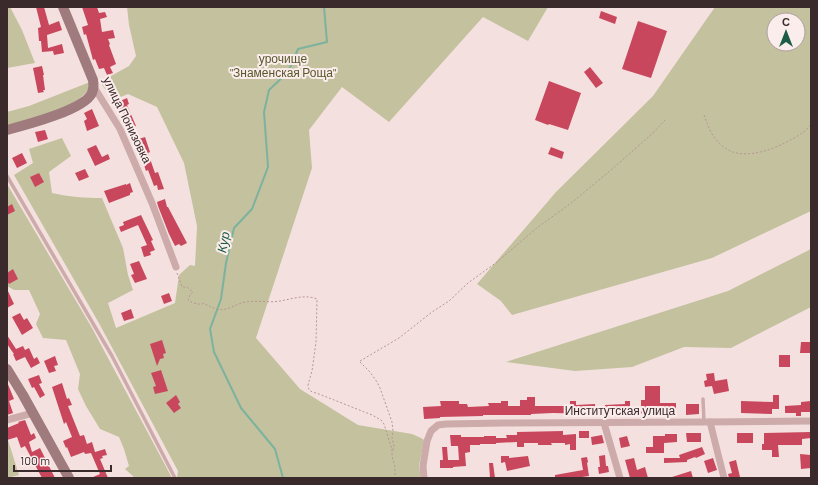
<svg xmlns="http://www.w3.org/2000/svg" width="818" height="485" font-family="Barlow,sans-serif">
<rect width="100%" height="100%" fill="#f4e1df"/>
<g fill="#c3c19e" fill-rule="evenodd">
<polygon points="7,7 10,7 22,30 35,63 7,68"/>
<path d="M 127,7 L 548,7 L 528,41 L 483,17 L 389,122 L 342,87 L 309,130 L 312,168 L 256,338 L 300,389 L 358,425 L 412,434 L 421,438 L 424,440 L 419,466 L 421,478 L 177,478 L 178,471 L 100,325 L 14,175 L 33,163 L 29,149 L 62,138 L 71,156 L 49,172 L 52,193 C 69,197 85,198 102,198 L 123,248 L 128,275 L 133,290 L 108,303 L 116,328 L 175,303 L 179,275 L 190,265 L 195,266 L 197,226 L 184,163 L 157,107 L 128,94 L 113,100 L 100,82 L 129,66 L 136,56 L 129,25 Z"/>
<path d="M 715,7 L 811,7 L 811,211 L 712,258 L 512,315 L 501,301 L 477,284 L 556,192 L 653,96 ZM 774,20 L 798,20 L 798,44 L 774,44 Z"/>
<polygon points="90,82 89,90 80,98 67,107 7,127 7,112 29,106"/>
<polygon points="7,184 92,328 172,478 135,478 125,469 129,466 124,449 119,437 100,429 86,406 78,389 80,374 66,340 43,338 36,324 40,314 29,290 14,290 7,286"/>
<polygon points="811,249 811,307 731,348 684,347 632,367 575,371 506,362 728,291"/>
<polygon points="7,437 19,475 7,478"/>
</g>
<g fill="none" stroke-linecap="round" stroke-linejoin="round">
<polyline stroke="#7cb29e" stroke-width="2" points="283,478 275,449 241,408 214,352 210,329 221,299 226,263 234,228 252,209 268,167 264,112 269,90 288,72 298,49 327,42 324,7"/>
</g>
<g fill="#c9475d">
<polygon points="36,7 44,7 49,25 59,21 62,30 47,35 48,48 62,44 64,53 54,55 53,51 42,52 41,41 39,41 38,28 41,27"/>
<polygon points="82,7 97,7 99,13 105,12 107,17 100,19 102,32 113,30 115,38 108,39 110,44 109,45 116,64 110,67 113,73 107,75 104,68 99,69 95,59 93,60 86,34 84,35 82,27 88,25"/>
<polygon points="601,11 617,17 615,24 599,18"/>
<polygon points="638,21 667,31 651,78 622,69"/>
<polygon points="42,66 44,75 43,75 45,90 43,90 44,92 38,93 33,68"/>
<polygon points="590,67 603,83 596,88 584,72"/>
<polygon points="549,81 581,93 568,130 549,124 548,125 535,120"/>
<polygon points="127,98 129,104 127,105 136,126 129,128 122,110 119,111 116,103"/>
<polygon points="92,109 99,126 87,131 84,121 87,119 84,113"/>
<polygon points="45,130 48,139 38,142 35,132"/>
<polygon points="145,137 150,152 148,153 155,173 158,172 164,189 158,190 157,185 154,186 148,170 146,171 143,162 144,162 136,140"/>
<polygon points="96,145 102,157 108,154 110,159 95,166 87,149"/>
<polygon points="551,147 564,152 562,159 548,154"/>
<polygon points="22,153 27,163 17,168 12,158"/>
<polygon points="85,169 89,177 79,181 75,173"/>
<polygon points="39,173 44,182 35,187 30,177"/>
<polygon points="130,183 133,192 130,193 130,195 109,203 104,191 126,184 126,185"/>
<polygon points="165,199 167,207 168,207 187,243 181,246 179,244 175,246 169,234 158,206 157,202"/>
<polygon points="12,204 15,211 7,215 7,207"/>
<polygon points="141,215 153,240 151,241 155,250 150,252 151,255 144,257 141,247 147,245 138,225 121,232 119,227 124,225 123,222"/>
<polygon points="139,261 147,279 135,283 131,275 134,274 130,264"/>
<polygon points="13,269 18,279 9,284 7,281 7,273"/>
<polygon points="7,289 14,304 7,308"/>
<polygon points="169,293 172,301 164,304 161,296"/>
<polygon points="131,309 134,318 124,321 121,313"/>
<polygon points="20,313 24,320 27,318 33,328 22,335 12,317"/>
<polygon points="7,335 16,349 23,346 25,350 29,348 34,359 37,357 40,363 31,368 25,357 16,361 13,354 14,354 7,344"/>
<polygon points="162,340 166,353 163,354 164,358 160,359 157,366 150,344"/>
<polygon points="801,342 811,342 811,353 800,353"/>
<rect x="779" y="355" width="11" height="12"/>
<polygon points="55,356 58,365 54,366 56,371 49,373 44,361"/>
<polygon points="161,370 168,391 155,394 153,387 156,386 151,373"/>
<polygon points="714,373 715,381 727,379 729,391 714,394 712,386 705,387 704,381 707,380 706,374"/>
<polygon points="39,375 42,383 39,384 45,395 40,398 34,387 32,388 28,379"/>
<polygon points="7,382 14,399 9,401 13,413 7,415"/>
<polygon points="62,383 67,399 69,398 72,405 68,406 80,436 84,435 87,444 92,442 95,452 105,449 107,455 102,456 103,458 100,459 108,478 91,478 100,474 91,453 85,454 84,452 71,457 67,447 66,448 63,441 72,437 66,422 64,424 52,387"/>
<polygon points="645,386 660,386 660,403 676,403 676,414 653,415 653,413 605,414 605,405 625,404 625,401 630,401 630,408 641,407 641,400 645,400"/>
<polygon points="176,395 180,402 178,404 181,408 174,413 166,403"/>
<polygon points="773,395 779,395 779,409 772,409 772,414 741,413 741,401 773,402"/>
<polygon points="527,397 535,397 535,406 570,406 570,401 576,401 576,405 595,404 595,414 553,413 531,414 531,415 483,415 483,416 440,417 440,418 424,419 423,407 441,406 440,401 459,401 459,404 467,404 468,407 489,406 488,403 501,403 501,401 508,401 508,406 520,406 520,400 527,400"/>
<polygon points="811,401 811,412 801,412 801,416 796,416 796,413 785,413 785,406 801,405 801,402"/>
<polygon points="686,404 699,404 699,414 686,415"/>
<polygon points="25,420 31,435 34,433 36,438 29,442 32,452 40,448 55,478 42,478 25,446 21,448 17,437 7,440 7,428 19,423 18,422"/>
<polygon points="563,431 563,435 576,434 576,450 570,450 570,444 565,445 565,443 551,443 552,445 538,445 538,443 524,443 524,447 517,447 517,442 496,443 496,444 480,444 480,445 470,445 470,452 465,453 466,466 453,467 453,468 440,468 440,460 443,460 442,447 447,447 448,460 459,460 458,446 451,446 450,435 461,435 461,437 484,437 484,436 496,436 496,438 507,438 506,435 517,435 517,432"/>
<rect x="579" y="431" width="10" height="7"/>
<polygon points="811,432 811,438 802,439 802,445 778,445 779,457 772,457 772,450 762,450 762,444 764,444 764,433"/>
<polygon points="686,433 701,433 701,442 687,442"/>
<rect x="737" y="433" width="16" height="10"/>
<polygon points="665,434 677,434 677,442 664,443 664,453 646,453 646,447 653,447 653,436 665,436"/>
<polygon points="602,435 604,443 592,445 591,437"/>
<polygon points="627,436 630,446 621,448 619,438"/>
<polygon points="702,447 705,454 696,458 695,457 687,460 687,462 664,463 664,458 680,458 679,455"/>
<polygon points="800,454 811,455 811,468 801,469"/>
<polygon points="605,455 606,466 608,466 609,472 599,474 598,467 600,467 599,456"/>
<polygon points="501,456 509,456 509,458 528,456 530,466 507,471 505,462 501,463"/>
<polygon points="587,457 588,462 587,463 589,476 575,478 555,478 555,475 583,470 581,458"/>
<polygon points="634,458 637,470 645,467 648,478 630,478 625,460"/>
<polygon points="713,458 717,470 708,473 704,461"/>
<polygon points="736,460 740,477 736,478 729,478 728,474 732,473 729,462"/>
<polygon points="489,463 493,463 495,478 490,478"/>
<polygon points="691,471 693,478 672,478 672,477"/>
</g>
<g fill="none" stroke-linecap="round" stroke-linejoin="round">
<g stroke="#b89594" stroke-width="1" stroke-dasharray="2 2" stroke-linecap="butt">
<path d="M 704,115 C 709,129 712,138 725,148 C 746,163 783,146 802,133 C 806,131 808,127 811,125"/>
<path d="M 177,273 L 182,287 L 187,287 L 193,292 L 190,295 L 188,300 C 190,302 196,304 199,304 C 205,305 200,302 205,304 C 209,306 212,308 217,309 C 228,312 236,303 246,302 C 257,300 269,303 280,301 C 292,299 305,294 317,299 L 316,342 L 312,371 L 308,385 C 308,392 313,392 319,394 L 372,415 L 381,420 L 384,424 L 392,450 L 392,456 L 395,467 L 395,478"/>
<polyline points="360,361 399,338 432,312 449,301 468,283 497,262 538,227 570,204 611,170 653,133 665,120"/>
<polyline points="360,362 370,372 377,382 380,388 392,422 393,431 392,438 394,446 393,450"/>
</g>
<g stroke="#ccabaa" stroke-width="3.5">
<polyline points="7,176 112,356 175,478"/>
<polyline points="703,399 704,422"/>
</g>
<g stroke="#ccabaa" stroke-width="7">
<polyline points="94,87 120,129 152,203 176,267"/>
<polyline points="7,420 33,413"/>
<polyline points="710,422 724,478"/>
<polyline points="604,423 620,478"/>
<polyline points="424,478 423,466 427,441 431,431 438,425 446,424 503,423 704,422 811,421"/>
</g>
<g stroke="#a07b7d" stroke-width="10">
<path d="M 7,130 C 26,125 84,110 92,93 C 94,88 94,85 93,80 L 63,7"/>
<polyline points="7,369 23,395 69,478"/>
</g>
</g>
<g text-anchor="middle" stroke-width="4" stroke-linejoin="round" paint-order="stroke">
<g font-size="12" fill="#59572c" stroke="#fbedeb">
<text x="283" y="63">урочище<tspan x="283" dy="14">"Знаменская Роща"</tspan></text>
</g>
<g font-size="12" fill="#3a2a2b" stroke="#fbedeb">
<text transform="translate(127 120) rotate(64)" y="4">улица Понизовка</text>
<text x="620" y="415">Институтская улица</text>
</g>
<g font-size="13" font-style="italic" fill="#1d5d47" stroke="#fbedeb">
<text transform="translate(223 242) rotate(-79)" y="5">Кур</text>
</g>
</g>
<rect width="818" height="485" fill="none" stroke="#3a2a2b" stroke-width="16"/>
<g transform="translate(786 32)"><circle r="19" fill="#fbedeb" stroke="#ae9f9e"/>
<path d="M0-3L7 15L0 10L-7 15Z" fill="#1d5d47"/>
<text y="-6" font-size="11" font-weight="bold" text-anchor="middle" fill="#3a2a2b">С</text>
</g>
<path d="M14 465v6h97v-6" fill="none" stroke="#3a2a2b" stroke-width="2"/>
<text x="20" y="465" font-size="12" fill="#3a2a2b" stroke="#fbedeb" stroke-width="3" paint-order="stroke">100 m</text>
</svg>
